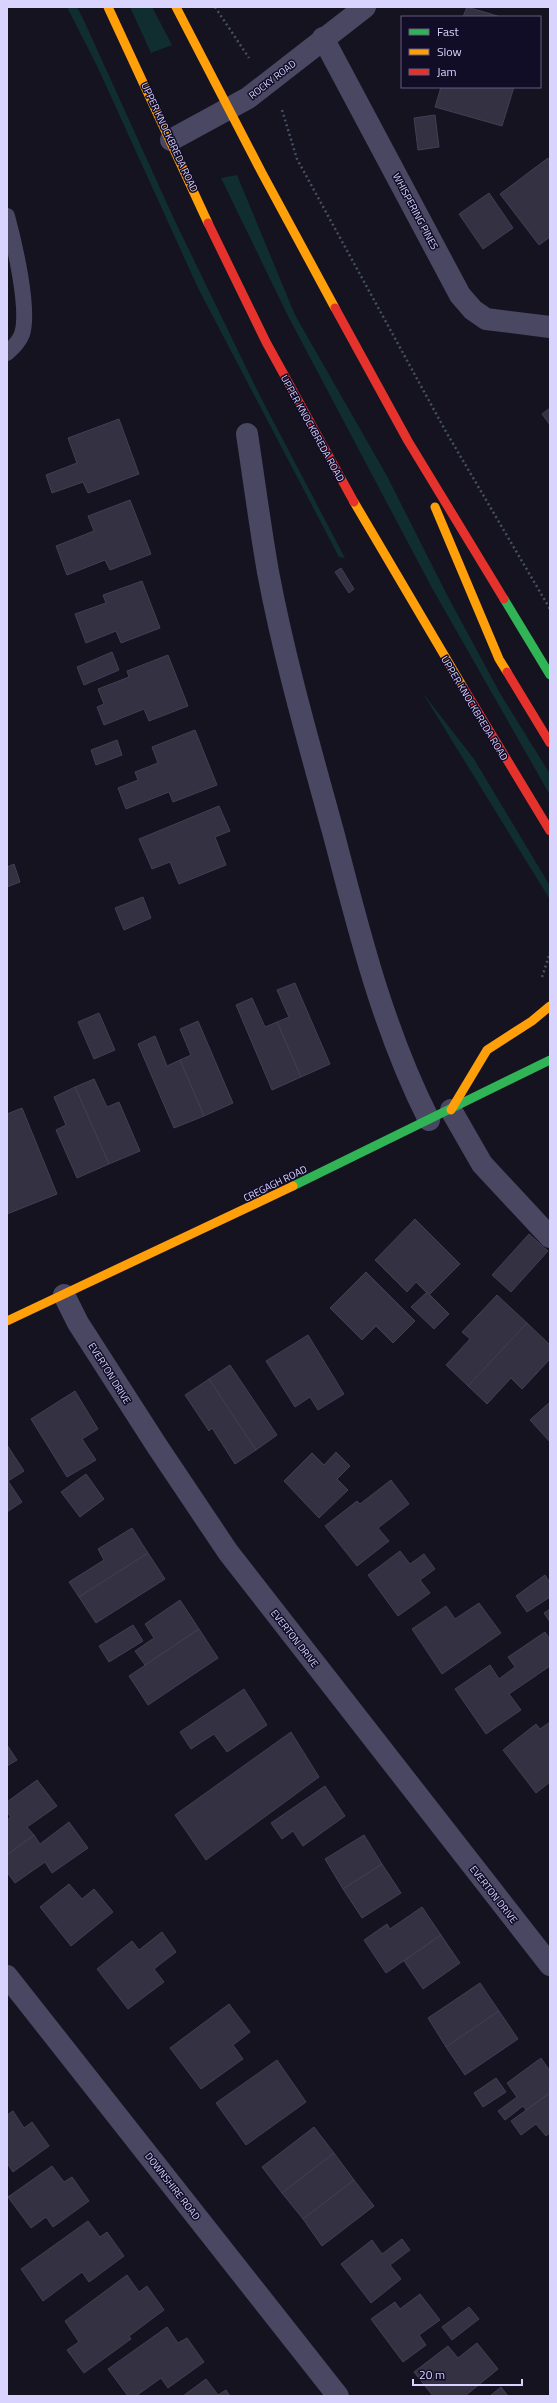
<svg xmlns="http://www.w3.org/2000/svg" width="557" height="2403" font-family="'Titillium Web',sans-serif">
<rect width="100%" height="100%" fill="#161321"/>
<g fill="#102d2f">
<polygon points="67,7 77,7 86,25 174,219 259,394 345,558 339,557 198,288 98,68"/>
<polygon points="130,7 152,7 172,45 151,53"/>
<polygon points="237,175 295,315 387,476 447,595 501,695 550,774 550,795 432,588 288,316 221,178"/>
<polygon points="422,692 474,759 550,886 549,898"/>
</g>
<g fill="#343143" stroke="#433d56">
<polygon points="467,7 501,17 463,17"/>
<polygon points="441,87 514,87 502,126 435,107"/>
<polygon points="435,115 439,147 418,150 414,118"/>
<polygon points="548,158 550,161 550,237 539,245 500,194"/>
<polygon points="489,193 513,228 483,249 459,214"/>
<polygon points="550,408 550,425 542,414"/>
<polygon points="119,419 139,474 88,493 83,482 52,493 46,475 77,463 68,438"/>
<polygon points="130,500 151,554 110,570 105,560 67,575 56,546 94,531 88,516"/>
<polygon points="341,568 354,589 349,593 335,572"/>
<polygon points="142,581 160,628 121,643 116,631 86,643 75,614 106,603 103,595"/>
<polygon points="112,652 119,670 84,685 77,667"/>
<polygon points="168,655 188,706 149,721 144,709 104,725 97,707 104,704 98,689 129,677 127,671"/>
<polygon points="195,730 217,785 173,802 169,792 126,809 118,788 138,780 135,772 158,763 152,747"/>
<polygon points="117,740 122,755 96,765 91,750"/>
<polygon points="219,806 230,831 215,837 226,865 179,884 170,862 152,869 139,839"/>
<polygon points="14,864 20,882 7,887 7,867"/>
<polygon points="143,897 151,918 124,930 115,908"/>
<polygon points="295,983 330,1064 301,1077 277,1022 289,1017 277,990"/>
<polygon points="252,998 265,1027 277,1022 301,1077 272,1090 236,1005"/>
<polygon points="99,1013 115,1050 94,1059 78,1022"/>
<polygon points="198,1021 233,1103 204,1116 180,1060 191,1055 180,1029"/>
<polygon points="155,1036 167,1066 180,1060 204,1116 174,1128 138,1044"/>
<polygon points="94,1079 107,1107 119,1102 140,1151 109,1164 75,1087"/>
<polygon points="75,1087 109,1164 77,1178 56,1130 66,1125 54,1097"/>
<polygon points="22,1108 57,1194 7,1214 7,1114"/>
<polygon points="415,1219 460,1264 429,1295 416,1282 407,1292 375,1260"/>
<polygon points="529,1234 548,1251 511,1292 492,1275"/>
<polygon points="366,1272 415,1321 393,1343 376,1326 362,1340 330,1308"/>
<polygon points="427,1292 449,1314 434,1329 411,1307"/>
<polygon points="497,1295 527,1323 468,1386 446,1365 470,1339 462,1332"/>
<polygon points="527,1323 550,1345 550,1359 522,1389 511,1378 487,1404 468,1386"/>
<polygon points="308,1335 344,1394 318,1410 310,1397 295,1407 266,1361"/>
<polygon points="230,1365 277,1435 256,1450 209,1379"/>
<polygon points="209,1379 256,1450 235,1464 212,1428 209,1431 185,1395"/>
<polygon points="75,1391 98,1429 82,1439 96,1460 67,1477 31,1419"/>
<polygon points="550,1402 550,1442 530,1420"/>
<polygon points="7,1445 24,1471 8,1481 22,1502 7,1512"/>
<polygon points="336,1452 350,1466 337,1479 348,1490 319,1518 284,1481 312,1453 324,1465"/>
<polygon points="86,1474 104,1499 80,1517 61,1492"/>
<polygon points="391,1480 409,1504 378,1528 389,1541 357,1566 325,1526 357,1501 360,1504"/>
<polygon points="132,1528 148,1553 79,1597 69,1582 104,1560 98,1549"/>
<polygon points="400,1551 410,1564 424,1554 435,1569 420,1580 430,1593 398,1616 368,1575"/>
<polygon points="148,1553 165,1579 96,1623 79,1597"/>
<polygon points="545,1575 550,1583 550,1597 527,1612 516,1596"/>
<polygon points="180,1600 199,1629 145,1665 135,1651 154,1638 145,1624"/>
<polygon points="479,1603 501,1633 442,1674 412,1629 446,1606 455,1619"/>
<polygon points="550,1609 550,1622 544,1613"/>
<polygon points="133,1625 143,1641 109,1662 99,1646"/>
<polygon points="199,1629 218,1658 148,1705 129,1676"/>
<polygon points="545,1632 550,1639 550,1666 509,1694 521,1710 486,1734 455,1689 490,1665 499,1679 515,1667 508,1657"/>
<polygon points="244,1689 267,1725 227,1752 214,1734 191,1749 180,1732"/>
<polygon points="550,1722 550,1782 536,1793 503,1750 536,1724 540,1729"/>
<polygon points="291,1732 319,1777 206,1860 175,1815"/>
<polygon points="7,1745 17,1760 7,1766"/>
<polygon points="37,1780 57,1806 27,1827 34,1835 7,1855 7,1820 11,1817 7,1812 7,1802"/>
<polygon points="325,1786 345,1816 303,1846 293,1831 282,1839 271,1823"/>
<polygon points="69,1822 88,1848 52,1873 45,1862 15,1883 7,1872 7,1855 34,1835 40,1844"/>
<polygon points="364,1835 382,1864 343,1889 325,1859"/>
<polygon points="382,1864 401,1893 362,1918 343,1889"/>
<polygon points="69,1884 82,1899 94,1889 113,1912 71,1946 40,1907"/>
<polygon points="422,1907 441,1935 386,1973 364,1940 387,1924 390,1929"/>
<polygon points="162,1932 176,1952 154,1969 164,1982 128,2009 97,1969 132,1941 139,1950"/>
<polygon points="441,1935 460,1963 423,1989 404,1961"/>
<polygon points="480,1983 499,2011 446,2047 428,2018"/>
<polygon points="229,2004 250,2032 233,2045 243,2059 201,2089 170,2048"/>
<polygon points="499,2011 518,2039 465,2075 446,2047"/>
<polygon points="541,2058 550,2071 550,2093 526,2110 523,2106 505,2120 498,2111 517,2097 507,2083"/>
<polygon points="277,2060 306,2102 246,2145 216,2103"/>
<polygon points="496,2078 506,2092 483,2107 474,2093"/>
<polygon points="550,2093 550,2133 546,2136 536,2124 521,2135 511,2121"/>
<polygon points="13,2111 24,2128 32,2122 49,2146 13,2172 7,2163 7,2115"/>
<polygon points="314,2127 334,2153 282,2193 262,2167"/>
<polygon points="334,2153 354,2180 303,2219 282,2193"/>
<polygon points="52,2166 64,2182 72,2177 89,2201 53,2227 46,2217 31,2228 8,2197"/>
<polygon points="354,2180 374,2206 322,2246 303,2219"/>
<polygon points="88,2221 100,2237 107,2232 124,2256 89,2282 82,2272 43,2301 21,2269"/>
<polygon points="402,2239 410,2250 390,2265 401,2279 371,2303 341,2264 372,2240 382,2254"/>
<polygon points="127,2275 139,2292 147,2286 164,2310 129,2336 131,2339 84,2373 67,2350 79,2342 65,2321"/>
<polygon points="420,2294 440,2320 419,2335 426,2345 403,2362 371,2319 395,2302 400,2309"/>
<polygon points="469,2307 479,2319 452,2340 442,2327"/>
<polygon points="167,2327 178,2343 187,2338 204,2362 168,2388 161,2378 136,2396 128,2396 108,2369"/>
<polygon points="477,2343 498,2369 465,2396 433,2396 414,2372 448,2346 458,2358"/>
<polygon points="206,2379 218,2395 226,2390 230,2396 183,2396"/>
<polygon points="501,2387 508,2396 490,2396"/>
</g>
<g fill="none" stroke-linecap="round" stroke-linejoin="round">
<g stroke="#435162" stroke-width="2.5" stroke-dasharray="2 3" stroke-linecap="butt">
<polyline points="215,7 249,58"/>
<polyline points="282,110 297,159 445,430 550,609"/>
<polyline points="542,977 550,953"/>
</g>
<path stroke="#494762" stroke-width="16" d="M 7,216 C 14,242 30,309 22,334 C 19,342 14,347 7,353"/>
<g stroke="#494762" stroke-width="22">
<polyline points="323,38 460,295 473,310 486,319 550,327"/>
<polyline points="171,140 248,98 365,7"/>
<path d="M 247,434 C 254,480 260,526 268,572 C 285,662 311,751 335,839 C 360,936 384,1031 429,1120"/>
<polyline points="451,1110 482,1164 550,1237"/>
<polyline points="64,1295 78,1323 157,1446 228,1552 550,1965"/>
<polyline points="7,1976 338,2396"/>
</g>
<g stroke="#30b455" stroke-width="9">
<polyline points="504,599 550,675"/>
<polyline points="293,1186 550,1060"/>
</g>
<g stroke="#ff9f0a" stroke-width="9">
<polyline points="108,7 208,223"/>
<polyline points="176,7 262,173 335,308"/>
<polyline points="354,502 463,687"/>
<polyline points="435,507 499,659 507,672"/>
<polyline points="451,1110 487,1050 532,1021 550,1006"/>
<polyline points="7,1321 293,1186"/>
</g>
<g stroke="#e5322d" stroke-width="9">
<polyline points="208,223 266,342 354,502"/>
<polyline points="335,308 408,441 504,599"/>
<polyline points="507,672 550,743"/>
<polyline points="463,687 550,831"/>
</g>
</g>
<g text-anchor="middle" stroke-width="3" stroke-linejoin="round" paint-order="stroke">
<g font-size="10" fill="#d9d3ff" stroke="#120d27">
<text transform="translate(272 79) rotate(-38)" y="4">ROCKY ROAD</text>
<text transform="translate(170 137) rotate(65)" y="4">UPPER KNOCKBREDA ROAD</text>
<text transform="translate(416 211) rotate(62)" y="4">WHISPERING PINES</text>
<text transform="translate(313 428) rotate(61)" y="4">UPPER KNOCKBREDA ROAD</text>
<text transform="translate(475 708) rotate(59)" y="4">UPPER KNOCKBREDA ROAD</text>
<text transform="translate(275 1183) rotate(-26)" y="4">CREGAGH ROAD</text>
<text transform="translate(110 1373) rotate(58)" y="4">EVERTON DRIVE</text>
<text transform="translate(295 1638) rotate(52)" y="4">EVERTON DRIVE</text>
<text transform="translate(494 1894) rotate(52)" y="4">EVERTON DRIVE</text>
<text transform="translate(173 2186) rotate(52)" y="4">DOWNSHIRE ROAD</text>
</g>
</g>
<rect width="557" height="2403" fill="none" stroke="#d9d3ff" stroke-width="16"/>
<rect x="401" y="16" width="140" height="72" fill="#120d27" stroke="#625c7d"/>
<rect x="409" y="29" width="20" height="6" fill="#30b455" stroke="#625c7d"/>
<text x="437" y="36" font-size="12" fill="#d9d3ff">Fast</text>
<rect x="409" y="49" width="20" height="6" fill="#ff9f0a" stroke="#625c7d"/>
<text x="437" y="56" font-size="12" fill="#d9d3ff">Slow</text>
<rect x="409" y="69" width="20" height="6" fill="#e5322d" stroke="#625c7d"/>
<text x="437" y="76" font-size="12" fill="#d9d3ff">Jam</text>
<path d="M413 2379v6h109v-6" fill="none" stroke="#d9d3ff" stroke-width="2"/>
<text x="419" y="2379" font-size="12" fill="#d9d3ff" stroke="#120d27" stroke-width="3" paint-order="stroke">20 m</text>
</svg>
